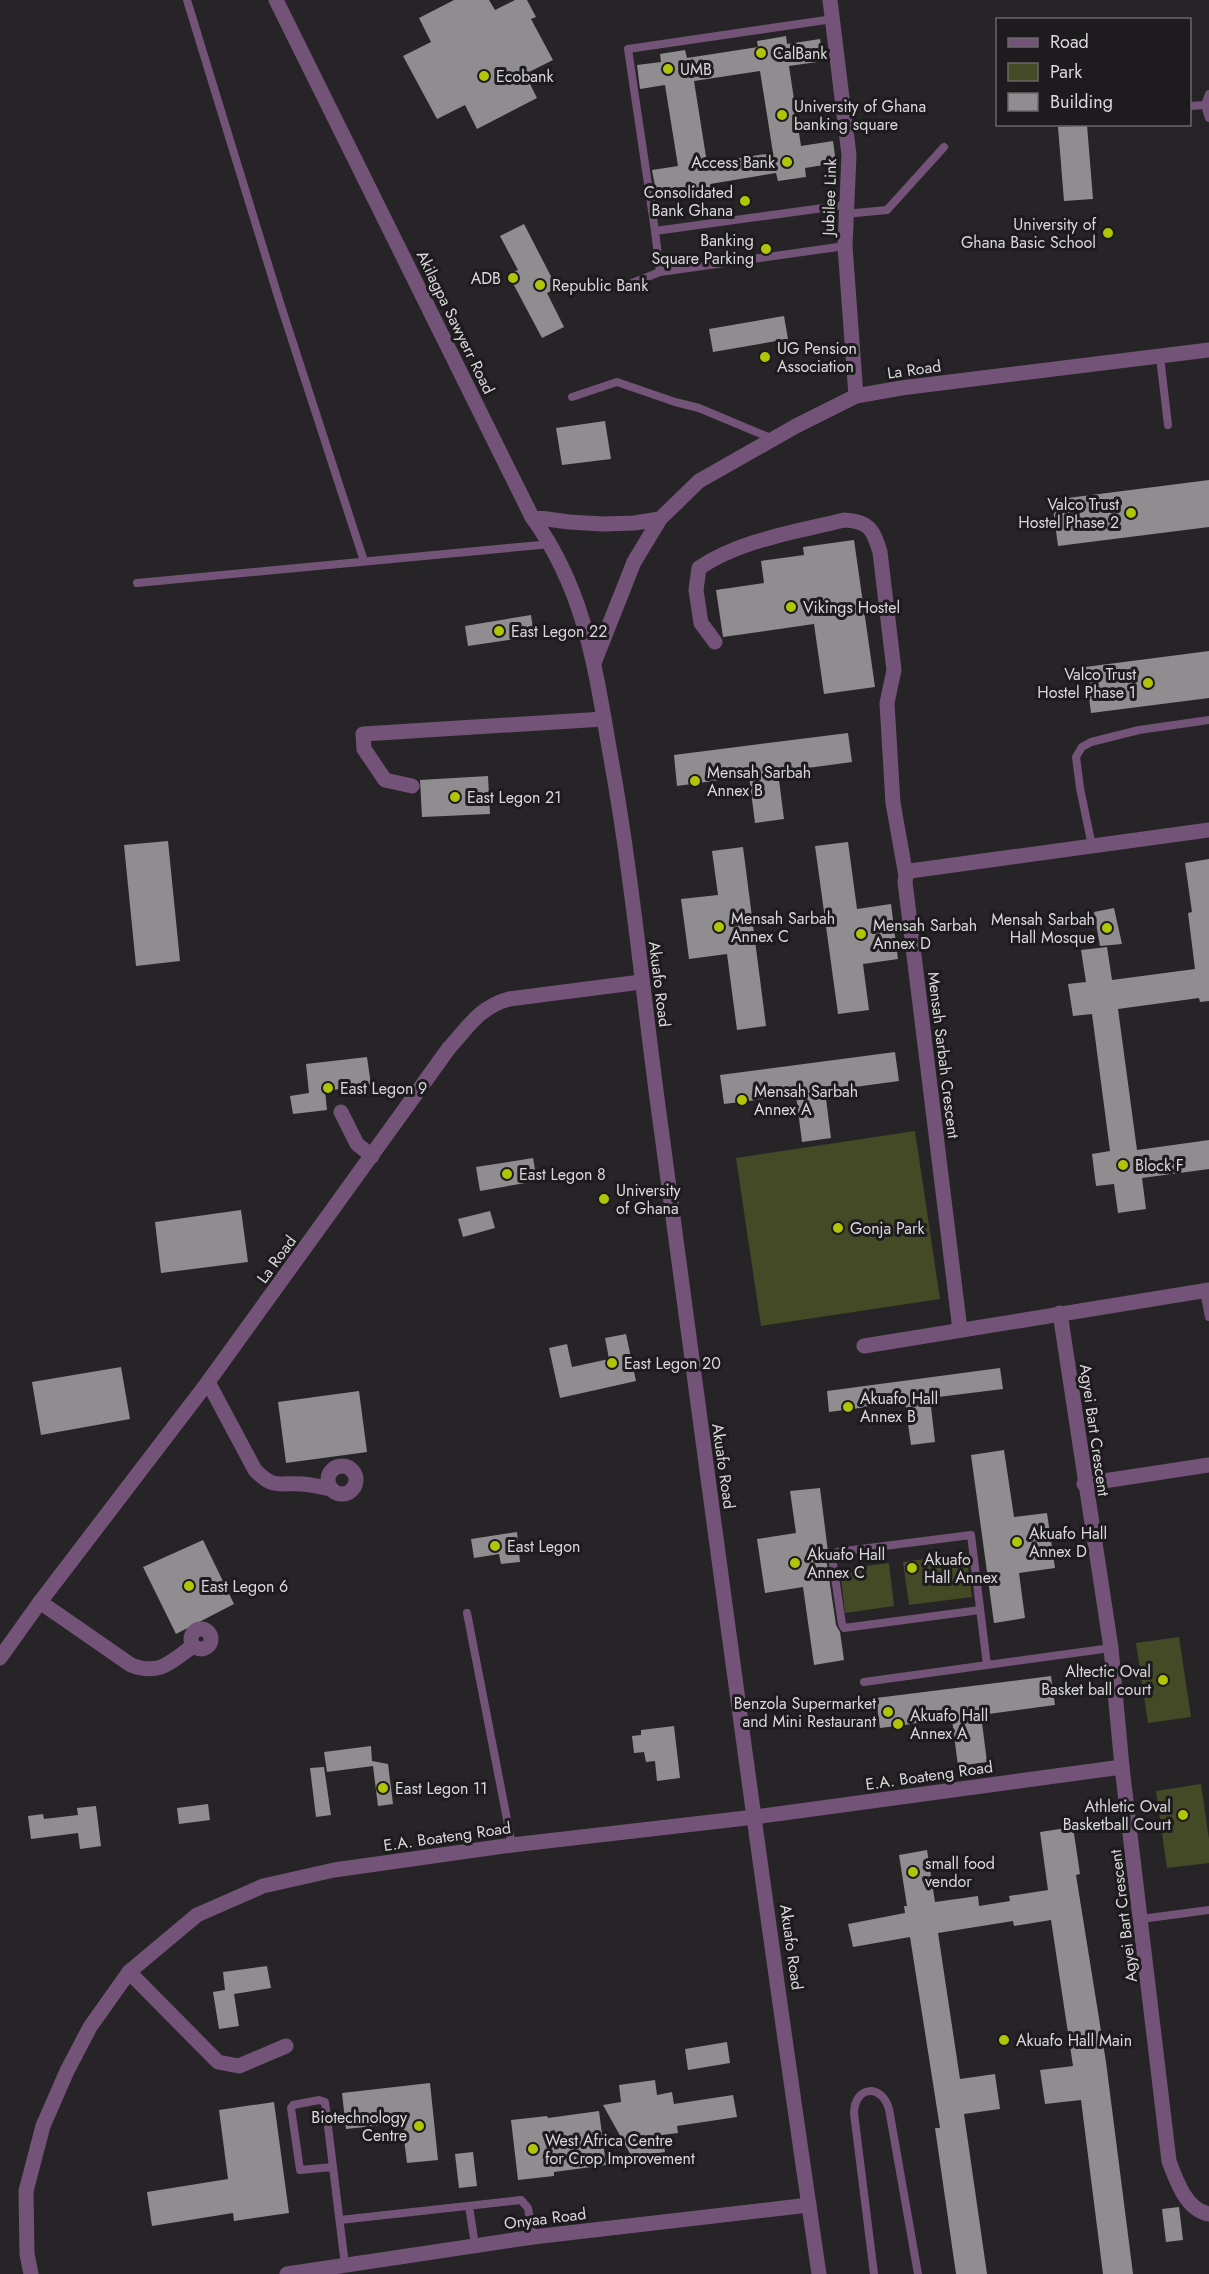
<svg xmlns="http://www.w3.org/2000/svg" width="1209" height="2274" font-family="Jost,sans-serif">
<rect width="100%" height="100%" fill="#272427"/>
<g fill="#444a25">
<polygon points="915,1131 940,1299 761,1326 736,1158"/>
<polygon points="966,1553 972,1597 909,1605 903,1562"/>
<polygon points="889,1563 894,1606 845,1613 840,1569"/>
<polygon points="1179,1637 1191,1717 1148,1723 1136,1643"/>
<polygon points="1201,1784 1209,1839 1209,1863 1167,1868 1156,1791"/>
</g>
<g fill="#908d91" fill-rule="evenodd">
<polygon points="454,0 489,0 495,10 515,0 527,0 536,17 531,19 553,60 525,74 537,98 477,129 465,105 437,119 403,56 431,42 419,18"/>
<path d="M 786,36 L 787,44 L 820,39 L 824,61 L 789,66 L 801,146 L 833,141 L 836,163 L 805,168 L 806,177 L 778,181 L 776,173 L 710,184 L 711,192 L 683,196 L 681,187 L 656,191 L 652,170 L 678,166 L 665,85 L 640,89 L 637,65 L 661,62 L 660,54 L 685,50 L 687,58 L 758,47 L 757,41 ZM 760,71 L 773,153 L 707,163 L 694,81 Z"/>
<polygon points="1087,125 1093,199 1064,201 1058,127"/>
<polygon points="524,224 557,288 547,293 564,327 542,338 508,274 518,270 500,236"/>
<polygon points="784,316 788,339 713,352 709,329"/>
<polygon points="605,421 611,459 562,465 556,428"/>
<polygon points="1209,480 1209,527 1058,546 1052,500"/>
<polygon points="854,540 875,687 824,694 814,624 723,637 716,590 764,583 761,561 804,555 803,547"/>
<polygon points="531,615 534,636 468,646 465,626"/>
<polygon points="1209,651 1209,698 1091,713 1085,667"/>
<polygon points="848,733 852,762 778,772 784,819 755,823 749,776 677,786 674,755"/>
<polygon points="488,776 490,814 422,817 420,780"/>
<polygon points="168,841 180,961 136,966 124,845"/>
<polygon points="848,842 857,909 891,904 898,959 863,964 869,1010 838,1014 815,846"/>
<polygon points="743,847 766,1026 737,1030 727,954 689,959 681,899 718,895 712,851"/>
<polygon points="1209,859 1209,1001 1200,1002 1199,998 1118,1009 1137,1150 1209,1140 1209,1169 1142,1178 1146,1209 1118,1213 1114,1184 1096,1186 1092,1154 1110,1151 1092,1014 1073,1016 1068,984 1086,982 1081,950 1107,947 1112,980 1195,969 1188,913 1192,912 1185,863"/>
<polygon points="1114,908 1122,944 1100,946 1094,912"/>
<polygon points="895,1052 899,1081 825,1091 831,1138 802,1142 796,1095 724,1104 720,1075"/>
<polygon points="367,1057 371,1085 325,1091 327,1110 293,1114 290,1096 309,1093 306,1064"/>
<polygon points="533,1158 537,1181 480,1191 476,1167"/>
<polygon points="241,1210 248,1262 161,1273 155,1222"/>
<polygon points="490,1211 495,1228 463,1237 458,1219"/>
<polygon points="626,1334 636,1381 560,1398 549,1348 567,1344 572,1367 609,1359 605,1338"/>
<polygon points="121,1367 130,1419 41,1435 32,1382"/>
<polygon points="1000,1368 1003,1389 930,1398 935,1442 911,1445 905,1402 829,1412 827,1391"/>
<polygon points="359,1391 367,1452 286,1463 278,1402"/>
<polygon points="1004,1450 1014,1517 1047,1513 1055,1568 1019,1573 1025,1618 994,1623 971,1455"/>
<polygon points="820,1488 828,1552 826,1558 836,1625 840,1632 844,1660 814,1665 803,1587 765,1593 757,1539 796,1533 790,1491"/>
<polygon points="517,1532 520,1562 501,1564 499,1554 474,1558 471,1539"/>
<polygon points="203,1540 234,1604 176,1634 143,1567"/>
<polygon points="1051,1676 1055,1705 981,1715 987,1762 958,1766 952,1719 880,1728 876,1698"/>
<polygon points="674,1726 680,1778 657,1781 655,1761 646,1762 644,1752 634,1753 632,1736 641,1735 641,1730"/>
<polygon points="371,1746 372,1761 388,1764 393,1804 378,1806 373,1766 327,1772 324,1752"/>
<polygon points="324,1767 331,1815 316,1817 310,1768"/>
<polygon points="208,1804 210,1820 179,1824 177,1808"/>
<polygon points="96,1806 101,1846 80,1849 78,1833 31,1839 28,1816 43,1814 44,1819 78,1815 77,1808"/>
<polygon points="1073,1827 1080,1874 1076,1875 1106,2062 1133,2274 1103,2274 1081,2100 1045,2104 1040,2070 1073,2066 1051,1920 1014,1926 1013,1921 938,1933 960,2079 995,2074 1000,2109 964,2114 987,2274 956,2274 935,2128 940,2128 910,1937 853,1947 848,1924 905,1913 904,1906 907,1906 899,1855 927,1850 935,1902 978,1896 979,1906 1010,1901 1009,1896 1048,1890 1040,1832"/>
<polygon points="267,1966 271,1988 234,1994 239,2026 219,2029 213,1992 225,1990 223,1972"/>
<polygon points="727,2042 730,2063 688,2070 685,2049"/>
<polygon points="655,2080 657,2095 672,2092 674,2104 733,2095 737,2117 677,2126 678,2133 662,2135 665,2152 632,2157 603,2105 621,2102 619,2085"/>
<polygon points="430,2083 438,2160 407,2163 402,2123 346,2129 342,2093"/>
<polygon points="274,2102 289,2213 234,2221 233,2213 152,2226 147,2192 228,2179 219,2110"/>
<polygon points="599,2111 606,2165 554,2172 554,2176 518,2180 511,2120 547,2116 548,2118"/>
<polygon points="473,2152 477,2186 459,2188 455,2154"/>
<polygon points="1179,2207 1183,2240 1166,2242 1162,2209"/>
</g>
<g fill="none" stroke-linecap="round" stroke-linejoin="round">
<g stroke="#745378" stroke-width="8">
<polyline points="187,0 280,303 364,561"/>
<polyline points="833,19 628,49 655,231 845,205"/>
<polyline points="1209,94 1205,105 1209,118"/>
<polyline points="1190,106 1205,105"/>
<polyline points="845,214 887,210 944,147"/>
<polyline points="655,231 660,272 845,246"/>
<polyline points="632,283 660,272"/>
<polyline points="1160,357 1168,425"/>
<polyline points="572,397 617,382 675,402 699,408 773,439"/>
<polyline points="137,583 551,544"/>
<polyline points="1092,846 1080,788 1076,757 1082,747 1091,742 1139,730 1209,720"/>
<polyline points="1204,1291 1209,1317"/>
<polyline points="980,1610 844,1628 842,1624 832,1557 837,1552 971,1535 987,1665"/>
<polyline points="467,1613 512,1845"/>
<polyline points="864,1682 1111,1648"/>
<polyline points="1141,1919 1209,1910"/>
<polyline points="333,2167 300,2170 291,2108 293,2105 319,2100 325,2102 345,2265"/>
<polyline points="469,2206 475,2245"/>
<polyline points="340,2220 521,2200 528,2208 533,2237"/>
<path d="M 874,2274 L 854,2113 C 855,2085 882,2084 889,2109 L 918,2274"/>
</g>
<g stroke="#745378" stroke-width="15">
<polyline points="830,0 849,155 845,246 856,396"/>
<path d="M 532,517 C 585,590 595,667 610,753 C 633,879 644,1008 662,1135 C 713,1515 763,1895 819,2274"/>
<path d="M 715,642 L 701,623 L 696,590 L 699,568 C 740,540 796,532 844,520 C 869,521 873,529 880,552 L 894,670 L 887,703 L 893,803 L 906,876 L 905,882 L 960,1330"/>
<polyline points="594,663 634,562 660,519"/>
<polyline points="412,786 385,780 364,749 363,734 604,719"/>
<polyline points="906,876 910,871 1209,830"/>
<polyline points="341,1112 357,1144 372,1156"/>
<path d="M 1060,1313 L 1111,1648 L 1122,1767 L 1169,2161 C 1176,2180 1186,2210 1209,2214"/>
<polyline points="864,1346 1209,1290"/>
<path d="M 208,1382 L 255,1470 C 274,1490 279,1482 303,1484 C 312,1485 322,1487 331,1489"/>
<circle cx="342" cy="1480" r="14"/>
<polyline points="1084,1484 1209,1465"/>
<path d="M 40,1602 L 131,1665 C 160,1676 170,1662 193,1646"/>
<circle cx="201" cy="1639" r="10"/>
<path d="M 0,1658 L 40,1602 L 208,1382 L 449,1048 C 469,1026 480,1007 509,999 L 641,982"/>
<polyline points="129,1972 218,2062 239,2066 286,2046"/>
<polyline points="31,2274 27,2254 26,2191 43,2126 67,2071 90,2027 129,1972 197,1915 263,1886 334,1870 512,1845 755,1817 1122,1767"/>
<polyline points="287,2274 533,2237 809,2205"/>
</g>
<polyline stroke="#745378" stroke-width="15" points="276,0 532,517 569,522 603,524 634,523 660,519 699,481 796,426 856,396 901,388 1209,350"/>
</g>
<g fill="#afc506" stroke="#1d1b1e" stroke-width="2">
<circle cx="761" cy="53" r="6"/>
<circle cx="668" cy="69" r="6"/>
<circle cx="484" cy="76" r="6"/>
<circle cx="782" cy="115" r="6"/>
<circle cx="787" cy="162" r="6"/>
<circle cx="745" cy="201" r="6"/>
<circle cx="1108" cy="233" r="6"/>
<circle cx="766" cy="249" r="6"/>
<circle cx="513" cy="278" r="6"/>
<circle cx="540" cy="285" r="6"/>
<circle cx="765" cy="357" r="6"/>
<circle cx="1131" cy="513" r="6"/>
<circle cx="791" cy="607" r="6"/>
<circle cx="499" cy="631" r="6"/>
<circle cx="1148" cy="683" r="6"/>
<circle cx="695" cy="781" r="6"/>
<circle cx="455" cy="797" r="6"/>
<circle cx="719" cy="927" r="6"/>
<circle cx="1107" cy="928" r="6"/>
<circle cx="861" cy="934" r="6"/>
<circle cx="328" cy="1088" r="6"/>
<circle cx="742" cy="1100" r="6"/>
<circle cx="1123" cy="1165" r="6"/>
<circle cx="507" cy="1174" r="6"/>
<circle cx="604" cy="1199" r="6"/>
<circle cx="838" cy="1228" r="6"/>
<circle cx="612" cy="1363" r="6"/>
<circle cx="848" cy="1407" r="6"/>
<circle cx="1017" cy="1542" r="6"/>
<circle cx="495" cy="1546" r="6"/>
<circle cx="795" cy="1563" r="6"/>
<circle cx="912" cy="1568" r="6"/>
<circle cx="189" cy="1586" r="6"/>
<circle cx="1163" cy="1680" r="6"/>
<circle cx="888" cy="1712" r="6"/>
<circle cx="898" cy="1724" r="6"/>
<circle cx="383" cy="1788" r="6"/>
<circle cx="1183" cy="1815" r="6"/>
<circle cx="913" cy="1872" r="6"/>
<circle cx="1004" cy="2040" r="6"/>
<circle cx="419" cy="2126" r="6"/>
<circle cx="533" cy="2149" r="6"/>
</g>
<g text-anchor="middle" stroke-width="6" stroke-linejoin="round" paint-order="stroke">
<g font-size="16" fill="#dad8da" stroke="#1d1b1e" text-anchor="start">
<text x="773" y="59">CalBank</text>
<text x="680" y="75">UMB</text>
<text x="496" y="82">Ecobank</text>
<text x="794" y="112">University of Ghana<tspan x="794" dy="18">banking square</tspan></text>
<text x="775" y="168" text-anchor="end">Access Bank</text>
<text x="733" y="198" text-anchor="end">Consolidated<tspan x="733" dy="18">Bank Ghana</tspan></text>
<text x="1096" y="230" text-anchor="end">University of<tspan x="1096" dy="18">Ghana Basic School</tspan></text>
<text x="754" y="246" text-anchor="end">Banking<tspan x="754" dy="18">Square Parking</tspan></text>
<text x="501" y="284" text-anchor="end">ADB</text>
<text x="552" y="291">Republic Bank</text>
<text x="777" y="354">UG Pension<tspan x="777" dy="18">Association</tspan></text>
<text x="1119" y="510" text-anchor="end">Valco Trust<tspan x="1119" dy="18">Hostel Phase 2</tspan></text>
<text x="803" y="613">Vikings Hostel</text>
<text x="511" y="637">East Legon 22</text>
<text x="1136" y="680" text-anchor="end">Valco Trust<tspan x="1136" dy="18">Hostel Phase 1</tspan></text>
<text x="707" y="778">Mensah Sarbah<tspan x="707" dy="18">Annex B</tspan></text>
<text x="467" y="803">East Legon 21</text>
<text x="731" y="924">Mensah Sarbah<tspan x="731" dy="18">Annex C</tspan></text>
<text x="1095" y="925" text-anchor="end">Mensah Sarbah<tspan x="1095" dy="18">Hall Mosque</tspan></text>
<text x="873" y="931">Mensah Sarbah<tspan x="873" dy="18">Annex D</tspan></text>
<text x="340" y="1094">East Legon 9</text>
<text x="754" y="1097">Mensah Sarbah<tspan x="754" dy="18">Annex A</tspan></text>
<text x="1135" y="1171">Block F</text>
<text x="519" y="1180">East Legon 8</text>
<text x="616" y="1196">University<tspan x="616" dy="18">of Ghana</tspan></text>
<text x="850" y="1234">Gonja Park</text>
<text x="624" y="1369">East Legon 20</text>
<text x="860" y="1404">Akuafo Hall<tspan x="860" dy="18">Annex B</tspan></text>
<text x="1029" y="1539">Akuafo Hall<tspan x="1029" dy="18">Annex D</tspan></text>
<text x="507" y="1552">East Legon</text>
<text x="807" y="1560">Akuafo Hall<tspan x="807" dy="18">Annex C</tspan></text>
<text x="924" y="1565">Akuafo<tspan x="924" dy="18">Hall Annex</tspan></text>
<text x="201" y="1592">East Legon 6</text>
<text x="1151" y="1677" text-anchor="end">Altectic Oval<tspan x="1151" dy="18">Basket ball court</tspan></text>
<text x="876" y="1709" text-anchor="end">Benzola Supermarket<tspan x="876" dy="18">and Mini Restaurant</tspan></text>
<text x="910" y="1721">Akuafo Hall<tspan x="910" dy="18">Annex A</tspan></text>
<text x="395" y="1794">East Legon 11</text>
<text x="1171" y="1812" text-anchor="end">Athletic Oval<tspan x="1171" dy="18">Basketball Court</tspan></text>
<text x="925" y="1869">small food<tspan x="925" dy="18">vendor</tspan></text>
<text x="1016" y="2046">Akuafo Hall Main</text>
<text x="407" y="2123" text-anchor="end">Biotechnology<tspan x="407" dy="18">Centre</tspan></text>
<text x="545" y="2146">West Africa Centre<tspan x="545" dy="18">for Crop Improvement</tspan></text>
</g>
<g font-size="16" fill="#dad8da" stroke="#1d1b1e">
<text transform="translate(829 197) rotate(-88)" y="6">Jubilee Link</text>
<text transform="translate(456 322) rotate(64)" y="6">Akilagpa Sawyerr Road</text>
<text transform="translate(914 369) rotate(-8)" y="6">La Road</text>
<text transform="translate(660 984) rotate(83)" y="6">Akuafo Road</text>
<text transform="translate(944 1055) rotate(83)" y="6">Mensah Sarbah Crescent</text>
<text transform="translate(276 1259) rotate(-54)" y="6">La Road</text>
<text transform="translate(1095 1430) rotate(82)" y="6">Agyei Bart Crescent</text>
<text transform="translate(724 1466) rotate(82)" y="6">Akuafo Road</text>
<text transform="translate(929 1775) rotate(-8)" y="6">E.A. Boateng Road</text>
<text transform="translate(447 1836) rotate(-8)" y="6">E.A. Boateng Road</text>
<text transform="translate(1123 1916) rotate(-97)" y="6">Agyei Bart Crescent</text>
<text transform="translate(792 1947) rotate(82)" y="6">Akuafo Road</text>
<text transform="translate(545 2218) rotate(-7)" y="6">Onyaa Road</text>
</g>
</g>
<rect x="996" y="18" width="195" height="108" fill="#1d1b1e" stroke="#696769" stroke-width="1.5"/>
<rect x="1008" y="38" width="30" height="9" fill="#745378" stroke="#696769" stroke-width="1.5"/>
<text x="1050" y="48" font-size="18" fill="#dad8da">Road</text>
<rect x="1008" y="63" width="30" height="18" fill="#444a25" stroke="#696769" stroke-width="1.5"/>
<text x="1050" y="78" font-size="18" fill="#dad8da">Park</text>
<rect x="1008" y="93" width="30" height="18" fill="#908d91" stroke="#696769" stroke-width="1.5"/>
<text x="1050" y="108" font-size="18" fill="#dad8da">Building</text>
</svg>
